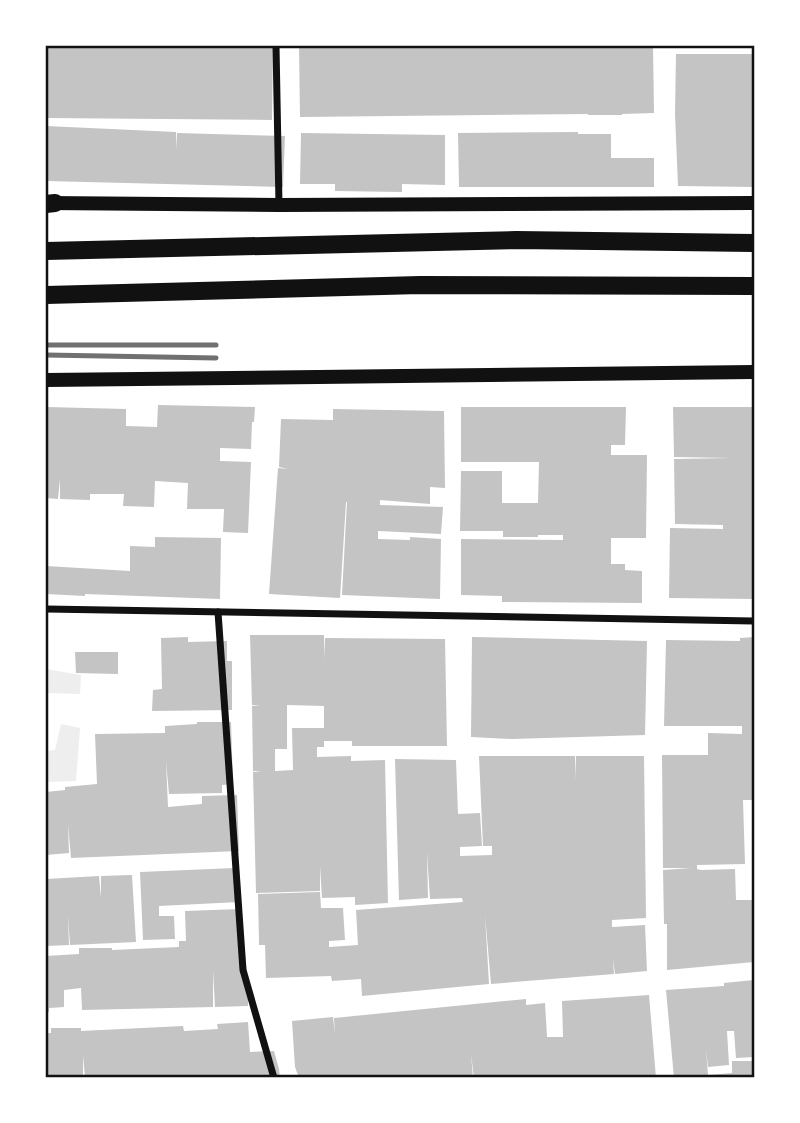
<svg xmlns="http://www.w3.org/2000/svg" width="800" height="1123" font-family="'DejaVu Sans',sans-serif">
<rect width="100%" height="100%" fill="#fff"/>
<g fill="#eee">
<polygon points="46,669 81,675 80,694 46,693"/>
<polygon points="61,724 80,728 76,781 46,782 46,751 55,750"/>
</g>
<g fill="#c4c4c4" fill-rule="evenodd">
<polygon points="46,46 273,46 272,120 46,118"/>
<polygon points="299,46 653,46 654,113 622,114 622,115 588,115 588,114 300,117"/>
<polygon points="676,54 754,54 754,187 678,186 675,114"/>
<polygon points="46,126 176,132 176,150 177,133 285,136 283,187 46,181"/>
<polygon points="578,132 578,134 611,134 611,158 654,158 654,187 459,187 458,133"/>
<polygon points="301,133 445,135 445,185 402,184 402,192 335,191 335,184 300,184"/>
<polygon points="158,405 255,407 254,422 252,422 251,449 220,448 220,461 251,462 248,533 223,532 224,509 187,509 188,483 155,481 154,507 123,506 124,494 90,494 90,500 60,499 60,479 58,499 46,498 46,407 126,409 126,433 126,426 157,427"/>
<polygon points="461,407 626,407 625,445 611,445 611,455 647,455 646,538 611,538 611,564 625,564 625,570 642,571 642,603 502,602 502,596 461,595 461,539 563,540 563,535 538,535 538,537 503,537 503,531 460,531 461,471 502,471 502,503 538,503 539,462 461,462"/>
<polygon points="673,407 754,407 754,599 669,598 670,528 723,529 723,525 675,524 674,459 731,458 674,457"/>
<polygon points="333,409 444,411 445,488 430,487 430,504 380,500 380,505 443,507 441,534 378,531 378,539 410,540 410,537 441,539 440,599 342,595 347,502 346,502 340,598 269,594 278,468 288,469 279,467 281,419 333,420"/>
<polygon points="155,537 221,538 220,599 85,594 85,596 46,594 46,566 130,571 130,546 155,547"/>
<path d="M 250,635 L 324,635 L 324,659 L 325,638 L 445,639 L 447,746 L 352,746 L 352,741 L 324,741 L 324,747 L 317,747 L 317,757 L 351,756 L 351,761 L 385,760 L 388,903 L 355,905 L 355,897 L 322,898 L 320,866 L 320,891 L 256,893 L 253,772 L 261,771 L 253,771 L 252,706 L 260,705 L 252,705 ZM 287,705 L 324,706 L 324,728 L 292,728 L 293,770 L 275,771 L 275,749 L 287,749 Z"/>
<polygon points="188,637 188,642 227,641 227,661 232,661 232,710 152,711 153,690 162,689 161,638"/>
<polygon points="472,637 647,641 645,735 512,739 471,737"/>
<polygon points="754,637 754,800 743,800 745,864 697,865 697,869 701,870 735,869 736,900 754,900 754,962 667,970 667,924 664,924 663,870 691,868 663,868 662,755 708,755 708,733 742,734 742,726 664,726 666,640 740,641 740,638"/>
<polygon points="75,652 118,652 118,674 76,673"/>
<polygon points="197,722 231,722 233,784 222,785 222,793 169,794 166,761 168,807 202,804 202,796 237,795 239,851 71,858 68,824 69,853 46,855 46,792 65,790 65,787 97,784 95,734 165,733 165,726 197,724"/>
<polygon points="479,756 575,756 576,780 576,756 644,756 646,918 612,920 612,927 645,925 647,971 615,974 613,959 614,974 491,984 485,915 489,984 362,996 361,979 332,981 331,976 266,978 265,945 259,945 259,942 258,894 320,892 321,908 343,908 345,940 329,941 329,947 358,945 356,910 463,902 462,898 430,899 427,852 428,898 399,900 395,759 456,760 458,814 480,813 482,846 460,847 460,856 492,855 492,846 483,846"/>
<polygon points="235,868 239,902 159,906 159,916 174,916 175,939 143,940 140,872"/>
<polygon points="132,875 136,942 70,945 68,915 69,945 46,946 46,879 99,876 101,898 101,876"/>
<polygon points="240,909 248,983 248,1006 215,1007 213,970 213,1007 82,1010 81,988 64,990 64,1007 49,1008 49,1012 46,1012 46,956 79,954 79,948 112,948 112,950 179,947 179,941 186,941 185,911"/>
<polygon points="754,980 754,1057 736,1058 734,1031 727,1031 729,1065 708,1067 706,1049 708,1075 732,1073 732,1061 754,1061 754,1078 674,1078 666,990 724,986 724,983"/>
<polygon points="649,995 656,1078 474,1078 471,1054 473,1078 299,1078 295,1067 292,1021 333,1017 335,1034 334,1018 526,999 526,1005 545,1003 547,1037 563,1037 562,1001"/>
<polygon points="248,1022 250,1052 274,1051 279,1069 280,1078 85,1078 83,1055 83,1078 46,1078 46,1033 51,1033 51,1028 81,1028 81,1031 183,1026 184,1031 218,1029 217,1024"/>
</g>
<g fill="none" stroke-linecap="round" stroke-linejoin="round">
<g stroke="#111" stroke-width="7">
<polyline points="276,46 279,205"/>
<polyline points="46,609 754,621"/>
<polyline points="218,612 243,970 274,1078"/>
</g>
<g stroke="#111" stroke-width="14">
<polyline points="46,203 279,205 754,203"/>
<polyline points="46,380 754,372"/>
</g>
<g stroke="#111" stroke-width="18">
<polyline points="46,204 55,203"/>
<polyline points="46,251 516,240 754,243"/>
<polyline points="46,295 420,285 754,286"/>
</g>
<g stroke="#707070" stroke-width="5">
<polyline points="46,345 216,345"/>
<polyline points="46,355 216,358"/>
</g>
</g>
<rect width="800" height="1123" fill="none" stroke="#ffffff" stroke-width="94"/>
<rect x="47" y="47" width="706" height="1029" fill="none" stroke="#111" stroke-width="2.5"/>
</svg>
